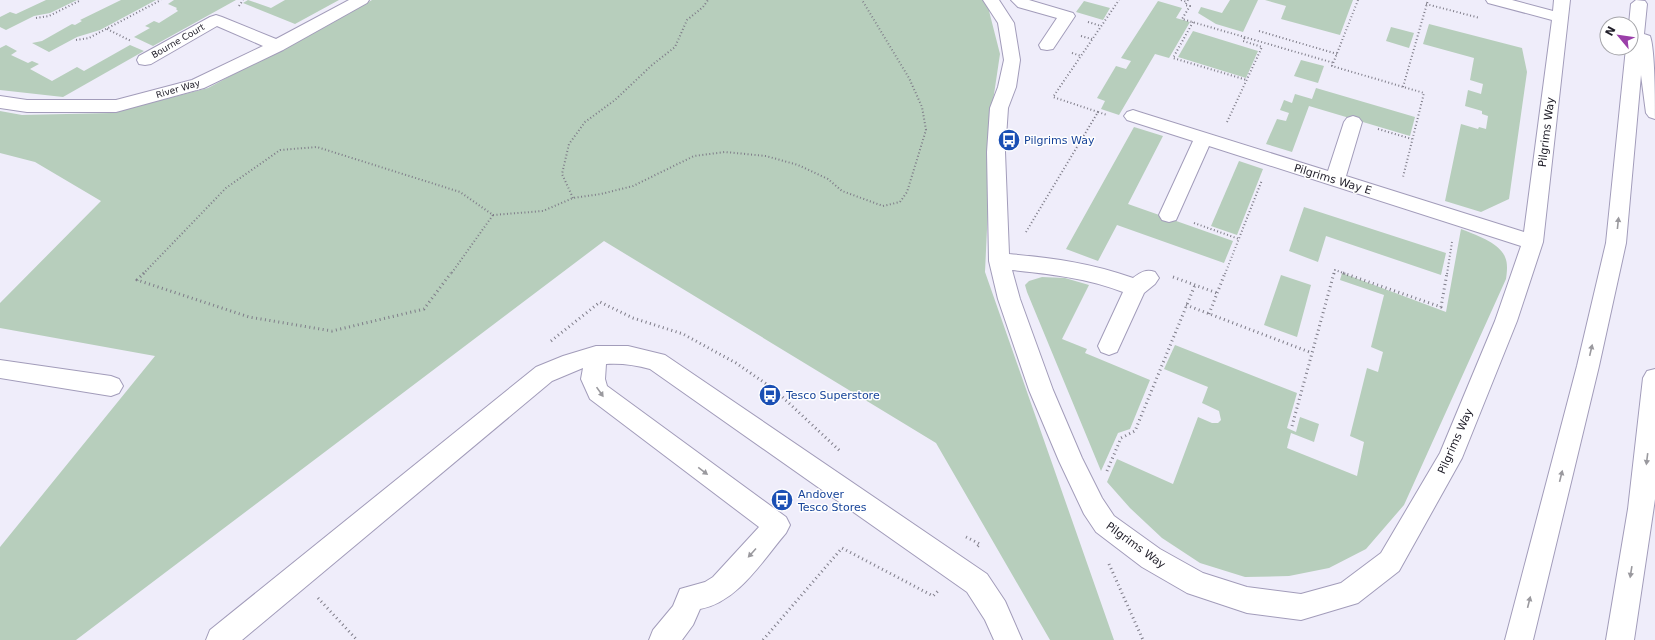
<svg xmlns="http://www.w3.org/2000/svg" width="1655" height="640" font-family="'DejaVu Sans',sans-serif">
<rect width="100%" height="100%" fill="#efedfa"/>
<g fill="#b7cebc">
<polygon points="46,0 77,0 50,13 34,16 6,30 0,27 0,17 10,12 16,14"/>
<polygon points="121,0 156,0 100,30 77,37 49,52 32,43 42,41 72,24 75,25 82,21 80,20"/>
<polygon points="174,0 236,0 153,46 134,37 150,28 145,26 154,21 159,23 178,11 176,9 177,8 168,4"/>
<polygon points="248,0 271,8 285,0 339,0 295,24 243,3"/>
<polygon points="372,0 984,0 987,3 1000,54 993,101 985,272 1114,640 1050,640 936,443 604,241 76,640 0,640 0,547 155,356 0,328 0,303 101,201 35,162 0,153 0,111 22,115 111,113 208,88"/>
<polygon points="1230,0 1258,0 1243,32 1216,24 1198,13 1201,7 1222,13"/>
<polygon points="1265,0 1353,0 1340,35 1281,19 1286,6"/>
<polygon points="1084,1 1110,8 1103,20 1076,12"/>
<polygon points="1158,1 1182,8 1176,18 1190,22 1169,58 1155,54 1119,115 1101,109 1105,101 1097,98 1116,66 1126,69 1131,61 1121,58"/>
<polygon points="1429,24 1522,48 1527,72 1509,199 1481,212 1445,201 1461,124 1478,129 1479,127 1486,129 1488,116 1482,114 1482,111 1465,106 1468,90 1481,94 1483,84 1470,80 1474,58 1423,44"/>
<polygon points="1391,27 1414,33 1409,48 1386,41"/>
<polygon points="1193,31 1258,51 1246,78 1178,57"/>
<polygon points="6,45 17,51 11,55 28,63 32,61 39,64 30,69 52,81 77,67 84,71 130,45 144,51 63,97 0,90 0,48"/>
<polygon points="1301,60 1324,66 1318,83 1294,76"/>
<polygon points="1316,88 1415,117 1410,136 1309,106 1292,152 1266,144 1277,119 1286,121 1289,113 1280,110 1284,100 1292,103 1295,94 1312,99"/>
<polygon points="1134,127 1163,136 1128,204 1233,241 1224,263 1117,225 1098,261 1066,249"/>
<polygon points="1239,161 1263,169 1237,235 1211,226"/>
<polygon points="1304,207 1446,253 1441,275 1326,236 1318,262 1289,251"/>
<path d="M 1461,229 C 1474,234 1500,243 1505,257 C 1508,263 1507,272 1506,279 L 1404,505 L 1366,549 L 1329,568 L 1289,576 L 1245,577 L 1200,563 L 1162,538 L 1130,508 L 1107,482 L 1117,459 L 1173,484 L 1198,417 L 1212,423 L 1218,423 L 1221,420 L 1219,411 L 1202,403 L 1208,387 L 1164,369 L 1175,345 L 1297,393 L 1287,428 L 1296,432 L 1300,417 L 1319,424 L 1314,442 L 1291,433 L 1287,448 L 1357,476 L 1364,442 L 1350,436 L 1367,368 L 1378,372 L 1383,352 L 1371,347 L 1384,295 L 1340,280 L 1342,273 L 1446,312 Z"/>
<polygon points="1281,275 1311,285 1297,337 1264,325"/>
<polygon points="1042,277 1065,278 1089,285 1062,339 1087,349 1085,353 1150,380 1130,429 1118,433 1101,471 1027,292 1025,285 1029,281"/>
</g>
<g fill="none" stroke-linecap="round" stroke-linejoin="round">
<g stroke="#a29cba" stroke-width="2">
<g id="minor">
<polygon points="349,0 369,0 367,3 283,50 204,88 116,112 27,112 0,108 0,96 27,100 116,100 192,80 263,46 217,26 151,64 145,65 139,64 137,60 139,56 210,17 216,15 222,17 276,39"/>
<path d="M 983,0 L 999,0 L 1014,23 L 1020,60 L 1016,87 L 1008,108 L 1005,152 L 1009,254 C 1052,258 1092,263 1133,278 C 1141,272 1146,269 1155,272 L 1159,278 L 1155,284 L 1144,293 L 1117,352 L 1109,355 L 1101,352 L 1098,346 L 1123,292 C 1087,278 1050,274 1012,270 L 1020,299 L 1053,390 L 1082,458 L 1102,498 L 1114,516 L 1160,549 L 1203,573 L 1247,587 L 1301,594 L 1341,583 L 1381,553 L 1440,453 L 1495,321 L 1521,246 L 1209,146 L 1176,220 L 1169,222 L 1162,220 L 1159,215 L 1193,141 L 1127,120 L 1124,116 L 1127,112 L 1133,110 L 1139,112 L 1328,171 L 1344,122 L 1347,118 L 1353,116 L 1359,118 L 1362,122 L 1346,176 L 1524,232 L 1552,20 L 1488,3 L 1486,0 L 1512,0 L 1553,11 L 1554,0 L 1570,0 L 1543,242 L 1517,321 L 1462,458 L 1399,571 L 1358,603 L 1301,620 L 1247,613 L 1187,593 L 1142,567 L 1096,532 L 1084,514 L 1059,461 L 1029,390 L 998,299 L 989,261 L 987,152 L 990,108 L 998,87 L 1004,60 L 998,23 Z"/>
<polygon points="1011,0 1029,0 1073,13 1075,16 1053,49 1047,50 1041,49 1039,45 1057,18 1018,7"/>
<path d="M 596,346 L 628,346 L 665,355 L 987,574 L 1005,601 L 1022,640 L 994,640 L 985,620 L 967,592 L 650,369 C 636,365 621,363 606,364 L 605,379 L 607,386 L 786,517 L 790,525 L 786,533 C 762,561 738,602 700,609 L 693,625 L 682,640 L 649,640 L 653,630 L 673,606 L 680,589 L 705,582 L 713,577 L 759,527 L 590,399 L 581,379 L 583,368 L 552,381 L 242,640 L 206,640 L 210,630 L 536,367 L 563,356 Z"/>
<polygon points="0,360 111,376 119,379 123,386 119,393 111,396 0,378"/>
</g>
</g>
<g stroke="#a29cba" stroke-width="2">
<g id="major">
<path d="M 1636,0 L 1645,1 L 1647,4 L 1644,34 L 1650,36 C 1655,49 1655,101 1655,119 L 1649,117 L 1646,113 L 1641,75 L 1626,243 L 1599,366 L 1533,640 L 1505,640 L 1577,366 L 1606,243 L 1626,48 L 1631,48 L 1631,24 L 1629,24 L 1631,4 Z"/>
<polygon points="1655,369 1655,499 1634,640 1606,640 1628,509 1643,378 1647,371"/>
</g>
</g>
<g stroke="#7e7c88" stroke-width="2" stroke-dasharray="1 2.5" stroke-linecap="butt">
<polyline points="1181,0 1187,2"/>
<polyline points="1188,0 1185,5 1190,6 1182,19 1334,63"/>
<polyline points="1358,0 1332,66 1424,93 1403,177"/>
<polyline points="1426,4 1480,18"/>
<polyline points="239,6 243,0"/>
<polyline points="36,18 49,16 81,0"/>
<polyline points="1088,22 1101,26"/>
<polyline points="1193,22 1173,58 1247,80"/>
<polyline points="107,29 131,41"/>
<polyline points="1259,31 1337,54"/>
<polyline points="1081,36 1092,39"/>
<polyline points="76,40 89,38 161,0"/>
<polyline points="1072,53 1081,56"/>
<polyline points="1403,87 1428,0"/>
<polyline points="1098,112 1107,115"/>
<polyline points="1227,122 1262,47 1243,41 1245,37"/>
<polyline points="1378,129 1412,139"/>
<polyline points="573,198 562,174 569,144 585,122 615,100 652,65 675,47 687,20 703,7 708,0"/>
<polyline points="493,215 543,211 573,198 601,194 633,186 694,156 725,152 766,156 798,165 828,179 842,191 883,206 900,202 907,192 926,130 922,107 909,78 862,0"/>
<polyline points="1194,223 1239,239"/>
<polyline points="1026,232 1098,112 1053,97 1119,0"/>
<polyline points="143,274 226,188 280,150 317,147 460,192 493,215 451,274"/>
<polyline points="1225,274 1262,180"/>
<polyline points="1334,274 1335,270 1346,274"/>
<polyline points="1447,274 1452,242"/>
</g>
<g stroke="#7e7c88" stroke-width="3" stroke-dasharray="1 3.5" stroke-linecap="butt">
<polyline points="144,273 137,280 249,317 332,331 424,309 451,273"/>
<polyline points="1343,273 1441,307 1447,273"/>
<polyline points="1173,277 1217,293"/>
<polyline points="1186,305 1312,353"/>
<polyline points="1209,314 1225,273"/>
<polyline points="551,341 600,302 633,318 683,334 736,363 775,390 840,451"/>
<polyline points="1292,426 1334,273"/>
<polyline points="1107,471 1121,438 1135,431 1195,285"/>
<polyline points="966,537 980,544 977,547"/>
<polyline points="1109,564 1143,640"/>
<polyline points="318,598 357,640"/>
<polyline points="763,640 842,548 933,596 938,591"/>
</g>
<use href="#minor" fill="#fff" fill-rule="evenodd"/>
<use href="#major" fill="#fff" fill-rule="evenodd"/>
</g>
<defs><path id="oneway-solid" d="M-6-.8H1V-3.2L6.5 0L1 3.2V.8H-6Z"/></defs>
<g fill="#9a999e">
<use href="#oneway-solid" transform="translate(1618 223) rotate(-84)"/>
<use href="#oneway-solid" transform="translate(1591 350) rotate(-77)"/>
<use href="#oneway-solid" transform="translate(600 392) rotate(55)"/>
<use href="#oneway-solid" transform="translate(1647 459) rotate(97)"/>
<use href="#oneway-solid" transform="translate(703 471) rotate(37)"/>
<use href="#oneway-solid" transform="translate(1561 476) rotate(-76)"/>
<use href="#oneway-solid" transform="translate(752 553) rotate(132)"/>
<use href="#oneway-solid" transform="translate(1631 572) rotate(99)"/>
<use href="#oneway-solid" transform="translate(1529 602) rotate(-76)"/>
</g>
<defs>
<g id="bus-disc" transform="scale(1.15)"><circle r="9.5" fill="#1a4fb4" stroke="#fff"/><path d="M-5-6H5V4H4V6H2V4H-2V6H-4V4H-5ZM-3.5-4V0h7V-4ZM-3.5 1.2v1.5H-2V1.2ZM2 1.2v1.5H3.5V1.2Z" fill="#fff"/></g>
</defs>
<g fill-rule="evenodd">
<use href="#bus-disc" x="1009" y="140"/>
<use href="#bus-disc" x="770" y="395"/>
<use href="#bus-disc" x="782" y="500"/>
</g>
<g text-anchor="middle" stroke-width="3" stroke-linejoin="round" paint-order="stroke">
<g font-size="9" fill="#1f1d28" stroke="#fff">
<text transform="translate(178 41) rotate(-30)" y="3">Bourne Court</text>
<text transform="translate(178 89) rotate(-16)" y="3">River Way</text>
</g>
<g font-size="11" fill="#1f1d28" stroke="#fff">
<text transform="translate(1546 132) rotate(-83)" y="4">Pilgrims Way</text>
<text transform="translate(1333 179) rotate(17)" y="4">Pilgrims Way E</text>
<text transform="translate(1455 441) rotate(-66)" y="4">Pilgrims Way</text>
<text transform="translate(1136 545) rotate(36)" y="4">Pilgrims Way</text>
</g>
<g font-size="11" fill="#164399" stroke="#fff" text-anchor="start">
<text x="1024" y="144">Pilgrims Way</text>
<text x="786" y="399">Tesco Superstore</text>
<text x="798" y="498">Andover<tspan x="798" dy="13">Tesco Stores</tspan></text>
</g>
</g>
<g transform="translate(1619 36) rotate(299)"><circle r="19" fill="#ffffff" stroke="#a5a5a9"/>
<path d="M0-3L7 15L0 10L-7 15Z" fill="#9b3fa9"/>
<text y="-6" font-size="11" font-weight="bold" text-anchor="middle" fill="#1f1d28">N</text>
</g>
</svg>
